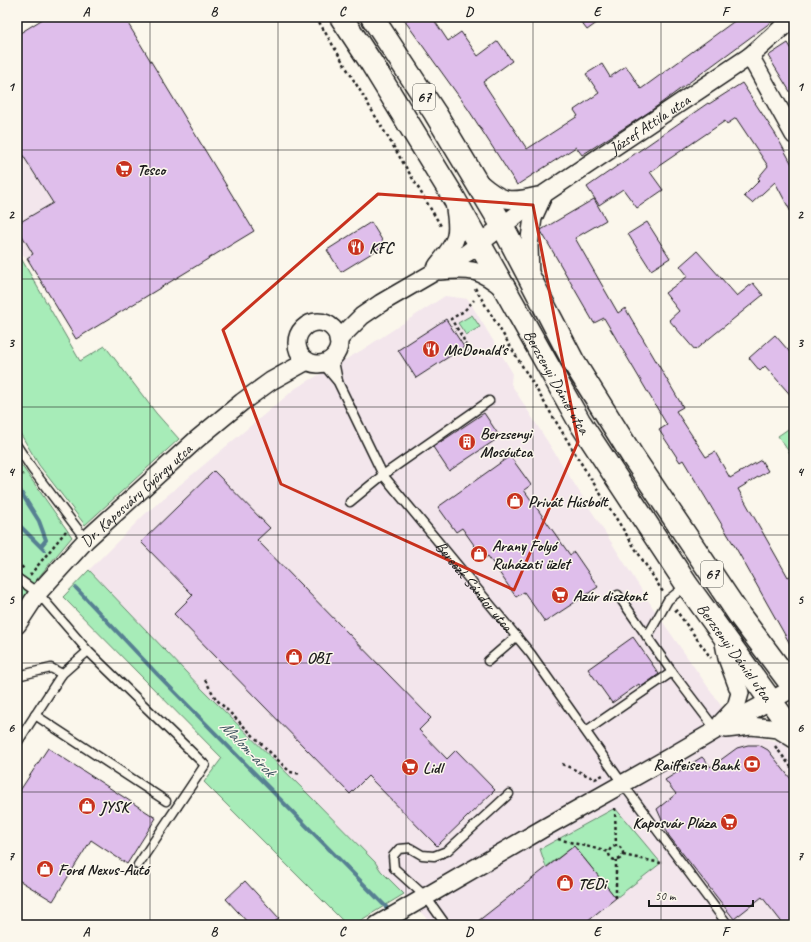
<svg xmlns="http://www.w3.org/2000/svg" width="811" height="942" font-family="Caveat,sans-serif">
<rect width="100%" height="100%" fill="#fbf7ec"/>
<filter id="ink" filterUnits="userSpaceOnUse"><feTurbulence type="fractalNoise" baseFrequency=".025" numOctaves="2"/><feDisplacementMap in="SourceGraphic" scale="8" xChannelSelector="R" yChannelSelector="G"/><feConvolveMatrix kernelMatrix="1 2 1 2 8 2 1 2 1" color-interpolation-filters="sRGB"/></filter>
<g filter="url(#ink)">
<g fill="#f3e6ec">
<polygon points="17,146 70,232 27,258 17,250"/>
<polygon points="445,296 468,299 512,372 511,384 653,608 740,733 784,743 794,756 794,925 433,925 381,871 375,862 203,690 89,570 145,514 296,388 362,350"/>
</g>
<g fill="#a7ecb8" stroke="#62846a">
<polygon points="17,256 22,260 80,361 105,346 156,413 179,439 85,525 39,465 17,428"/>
<polygon points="472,315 480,327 466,335 458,323"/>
<polygon points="794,425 794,459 778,436"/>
<polygon points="17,459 72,537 32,585 17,608"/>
<polygon points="89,570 203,690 308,794 375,862 381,871 404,894 353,925 347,925 204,782 222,758 63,597"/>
<polygon points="615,808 661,863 616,898 574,846 546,867 540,849"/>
</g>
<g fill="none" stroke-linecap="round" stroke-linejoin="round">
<g stroke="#578092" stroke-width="4">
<polyline points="17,486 39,521 46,540 41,546"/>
<polyline points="17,523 44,550"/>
<polyline points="76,588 157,674 391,912"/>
<polyline points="397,919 403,925"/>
</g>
</g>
<g fill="#dfbeeb" stroke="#1c1c1c">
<polygon points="46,17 124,17 254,231 76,339 27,258 33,254 17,227 17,224 53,203 17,146 17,35"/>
<polygon points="402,17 432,17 448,41 461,32 478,56 498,41 512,61 483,82 527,149 578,116 574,110 599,93 586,74 602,64 610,77 626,66 641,89 740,17 778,17 649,112 582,155 576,147 517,185 468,109"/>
<polygon points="577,17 605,17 587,30"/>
<polygon points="788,43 794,53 794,98 768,56"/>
<polygon points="742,83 776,135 794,168 794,218 775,182 752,203 744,196 760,180 758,178 768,166 736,118 727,124 725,121 650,172 663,190 637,208 623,189 599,205 587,187 708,103 709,104"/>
<polygon points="594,199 606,220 575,238 618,313 625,308 683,407 676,411 706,457 715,452 730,478 761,460 768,471 738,489 788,577 794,574 794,651 737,550 683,460 680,462 659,430 667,425 604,318 594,323 541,231 541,230"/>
<polygon points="371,222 385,245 341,272 327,250"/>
<polygon points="647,222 670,258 651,270 628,234"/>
<polygon points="697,251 737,296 753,283 763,295 695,350 669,320 679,311 665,293 688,276 680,266"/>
<polygon points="446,319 464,347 416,378 398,350"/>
<polygon points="775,335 794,357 794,399 765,366 760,371 749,358"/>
<polygon points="484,413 500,437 449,471 433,447"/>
<polygon points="510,456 531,485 524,490 570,555 574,552 598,587 545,622 524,592 516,597 488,556 484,559 462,528 456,532 438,507"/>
<polygon points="214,471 270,528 257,540 431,718 419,730 447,759 456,750 495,790 437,846 368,776 350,794 174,614 193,595 141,542"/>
<polygon points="633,637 659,674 641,687 639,684 612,703 588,669"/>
<polygon points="748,745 759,745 768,750 794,783 794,925 784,925 762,897 734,919 669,836 657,809 676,794 665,780 702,757 711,767 737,748"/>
<polygon points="48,748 156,818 127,864 91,840 53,901 17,879 17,795"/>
<polygon points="574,846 616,898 582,925 473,925"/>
<polygon points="245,881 279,918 271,925 250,925 226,899"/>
</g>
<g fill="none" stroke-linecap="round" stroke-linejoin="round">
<g stroke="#1c1c1c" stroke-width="11">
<g id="service">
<polyline points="333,356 338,381"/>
<path id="s1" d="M 322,363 L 338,382 L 383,475 L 531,654 L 622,783 L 728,925"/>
<polyline points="17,446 32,469 86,540"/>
<polyline points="350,502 383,475 489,401"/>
<polyline points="17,578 38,593 88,651 205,765 138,865"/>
<polyline points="618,595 672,672 716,730"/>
<polyline points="647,637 668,600 687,585"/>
<polyline points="488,661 517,636"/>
<polyline points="17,676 51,668 62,674"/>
<polyline points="35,715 166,801"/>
<polyline points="586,731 672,672"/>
<polyline points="17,743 62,674 88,651"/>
<polyline points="446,925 426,897 394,868 393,856 399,849 410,848 422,855 434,856 447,851 509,794"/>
</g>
</g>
<g stroke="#1c1c1c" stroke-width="20">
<g id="minor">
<polyline points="750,56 794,135"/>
<path d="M 480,183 C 502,202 509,203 538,196"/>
<path d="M 437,266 C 458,240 460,236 454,203"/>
<path d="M 440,271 C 471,268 480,269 504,289"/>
<polyline points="530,277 529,245 533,218 543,196"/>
<circle cx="318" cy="343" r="21"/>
<path id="s2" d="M 338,340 L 362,316 L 381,303 L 467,253 L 544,194 L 750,56 L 794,17"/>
<path id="s3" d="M 17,625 L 38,593 L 86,540 L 196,440 L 242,402 L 271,381 L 307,361"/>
<polyline points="721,723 736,707 740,693 727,658 723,638"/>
<polyline points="726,729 751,726 778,729 794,739"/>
<polyline points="377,925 544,828 670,757 716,730 794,688"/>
</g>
</g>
<g stroke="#1c1c1c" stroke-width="25">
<g id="primary">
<path id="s4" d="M 341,17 L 372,64 L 451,193 L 579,421 L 687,585 L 794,733"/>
<polyline points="372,17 435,113 474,178 502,225 573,361 633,457 740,616 794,688"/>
</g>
</g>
<g stroke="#1c1c1c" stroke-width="2.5" stroke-dasharray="3 3" stroke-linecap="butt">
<polyline points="316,17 441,226"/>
<polyline points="147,18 149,17"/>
<polyline points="475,288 584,468 663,592"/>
<polyline points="468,352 463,338 451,319 464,311 474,300"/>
<polyline points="17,478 23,474"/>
<polyline points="17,562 24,569"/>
<polyline points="30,575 66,531"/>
<polyline points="675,609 711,658"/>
<polyline points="205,680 216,699 290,772 301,774"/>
<polyline points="775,746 794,771"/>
<polyline points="562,764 595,779 603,775"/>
<polyline points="615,808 616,847"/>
<polyline points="558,839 609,852"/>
<circle cx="616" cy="853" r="7"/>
<polyline points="623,855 661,863"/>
<polyline points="616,898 616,860"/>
</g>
<use href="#service" stroke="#fbf7ec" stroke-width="8"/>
<use href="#minor" stroke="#fbf7ec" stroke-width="17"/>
<use href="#primary" stroke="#fbf7ec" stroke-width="22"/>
</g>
</g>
<path fill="none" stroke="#c8321e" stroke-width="3" stroke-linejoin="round" d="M 378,194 L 533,205 L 578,442 L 514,590 L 281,484 L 223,330 Z"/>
<path fill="none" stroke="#1c1c1c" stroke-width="1" stroke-opacity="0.55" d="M 150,17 L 150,925M 278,17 L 278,925M 406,17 L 406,925M 533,17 L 533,925M 661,17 L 661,925M 17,150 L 794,150M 17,279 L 794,279M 17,407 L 794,407M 17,535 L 794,535M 17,663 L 794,663M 17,792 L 794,792"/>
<defs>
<g id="supermarket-disc" transform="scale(0.9)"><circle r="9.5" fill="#c8321e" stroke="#fbf7ec"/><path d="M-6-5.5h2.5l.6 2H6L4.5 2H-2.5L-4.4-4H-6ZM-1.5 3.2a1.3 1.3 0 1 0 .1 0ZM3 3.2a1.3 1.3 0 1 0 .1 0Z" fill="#fff"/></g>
<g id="restaurant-disc" transform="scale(0.9)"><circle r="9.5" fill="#c8321e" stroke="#fbf7ec"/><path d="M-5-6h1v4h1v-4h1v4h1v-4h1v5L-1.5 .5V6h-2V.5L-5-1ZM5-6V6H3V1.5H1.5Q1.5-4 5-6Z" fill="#fff"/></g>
<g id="building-disc" transform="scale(0.9)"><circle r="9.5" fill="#c8321e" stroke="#fbf7ec"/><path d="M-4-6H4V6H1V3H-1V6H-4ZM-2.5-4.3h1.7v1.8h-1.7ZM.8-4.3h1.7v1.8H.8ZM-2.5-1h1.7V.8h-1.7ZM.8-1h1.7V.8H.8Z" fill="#fff"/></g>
<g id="shop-disc" transform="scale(0.9)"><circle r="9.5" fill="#c8321e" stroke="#fbf7ec"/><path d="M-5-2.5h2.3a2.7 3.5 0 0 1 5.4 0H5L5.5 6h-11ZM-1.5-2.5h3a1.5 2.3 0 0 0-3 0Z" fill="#fff"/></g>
<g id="bank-disc" transform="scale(0.9)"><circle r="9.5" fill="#c8321e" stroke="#fbf7ec"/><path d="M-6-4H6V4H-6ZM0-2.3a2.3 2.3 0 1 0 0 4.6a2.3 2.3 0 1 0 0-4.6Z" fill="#fff"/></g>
</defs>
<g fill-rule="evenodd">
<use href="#supermarket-disc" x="124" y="169"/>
<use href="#restaurant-disc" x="356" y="247"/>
<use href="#restaurant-disc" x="431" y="349"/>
<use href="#building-disc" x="467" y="442"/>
<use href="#shop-disc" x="515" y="501"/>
<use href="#shop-disc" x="479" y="554"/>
<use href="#supermarket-disc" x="560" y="595"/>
<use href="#shop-disc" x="294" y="657"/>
<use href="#bank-disc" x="752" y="764"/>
<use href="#supermarket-disc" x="410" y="767"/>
<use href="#shop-disc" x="87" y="806"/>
<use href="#supermarket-disc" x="729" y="822"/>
<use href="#shop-disc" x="45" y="869"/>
<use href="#shop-disc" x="565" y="883"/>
</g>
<g text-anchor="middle" stroke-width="3" stroke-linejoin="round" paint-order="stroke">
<g fill="#fbf7ec" stroke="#5f5e5a" stroke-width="1">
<rect x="413" y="84" width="22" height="26" rx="3"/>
<rect x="701" y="561" width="22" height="26" rx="3"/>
</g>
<g font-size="15" font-weight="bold" fill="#1c1c1c">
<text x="424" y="102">67</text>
<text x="712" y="579">67</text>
</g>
<g font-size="16" fill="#1c1c1c" stroke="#fbf7ec">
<text dy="6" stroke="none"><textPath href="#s2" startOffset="380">József Attila utca</textPath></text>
<text dy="6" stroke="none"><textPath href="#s4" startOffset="424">Berzsenyi Dániel utca</textPath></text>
<text dy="6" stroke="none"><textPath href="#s3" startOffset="177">Dr. Kaposváry György utca</textPath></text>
<text dy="6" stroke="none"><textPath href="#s1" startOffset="272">Bereczk Sándor utca</textPath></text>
<text dy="6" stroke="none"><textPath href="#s4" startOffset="748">Berzsenyi Dániel utca</textPath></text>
</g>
<g font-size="16" font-weight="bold" fill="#1c1c1c" stroke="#fbf7ec" text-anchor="start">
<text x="137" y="175">Tesco</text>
<text x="369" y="253">KFC</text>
<text x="444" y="355">McDonald's</text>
<text x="480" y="439">Berzsenyi<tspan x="480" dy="18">Mosóutca</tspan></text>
<text x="528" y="507">Privát Húsbolt</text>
<text x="492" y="551">Arany Folyó<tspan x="492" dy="18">Ruházati üzlet</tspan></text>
<text x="573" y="601">Azúr diszkont</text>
<text x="307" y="663">OBI</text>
<text x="739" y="770" text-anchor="end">Raiffeisen Bank</text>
<text x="423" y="773">Lidl</text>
<text x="100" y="812">JYSK</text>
<text x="716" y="828" text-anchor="end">Kaposvár Pláza</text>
<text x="58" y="875">Ford Nexus-Autó</text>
<text x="578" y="889">TEDi</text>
</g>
<g font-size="17" font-style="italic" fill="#3f5661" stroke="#fbf7ec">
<text transform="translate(248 748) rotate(46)" y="6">Malom-árok</text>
</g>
</g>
<rect width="811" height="942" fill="none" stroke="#fbf7ec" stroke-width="44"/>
<path d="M649 900v6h104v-6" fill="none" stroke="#1c1c1c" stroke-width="2"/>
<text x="655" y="900" font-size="12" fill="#1c1c1c" stroke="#fbf7ec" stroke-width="3" paint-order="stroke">50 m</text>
<rect x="22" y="22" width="767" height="898" fill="none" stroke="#1c1c1c" stroke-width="1.5"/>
<g font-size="13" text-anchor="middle" font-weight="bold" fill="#1c1c1c">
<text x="86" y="16">A</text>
<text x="214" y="16">B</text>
<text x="342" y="16">C</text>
<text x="469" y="16">D</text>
<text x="597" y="16">E</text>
<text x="725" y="16">F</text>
<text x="11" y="91">1</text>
<text x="800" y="91">1</text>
<text x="11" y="219">2</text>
<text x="800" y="219">2</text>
<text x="11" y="347">3</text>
<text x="800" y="347">3</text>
<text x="11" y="476">4</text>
<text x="800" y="476">4</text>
<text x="11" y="604">5</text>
<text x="800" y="604">5</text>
<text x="11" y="732">6</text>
<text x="800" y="732">6</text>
<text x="11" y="860">7</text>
<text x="800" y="860">7</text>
<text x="86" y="936">A</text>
<text x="214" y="936">B</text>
<text x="342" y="936">C</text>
<text x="469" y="936">D</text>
<text x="597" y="936">E</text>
<text x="725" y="936">F</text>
</g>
</svg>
